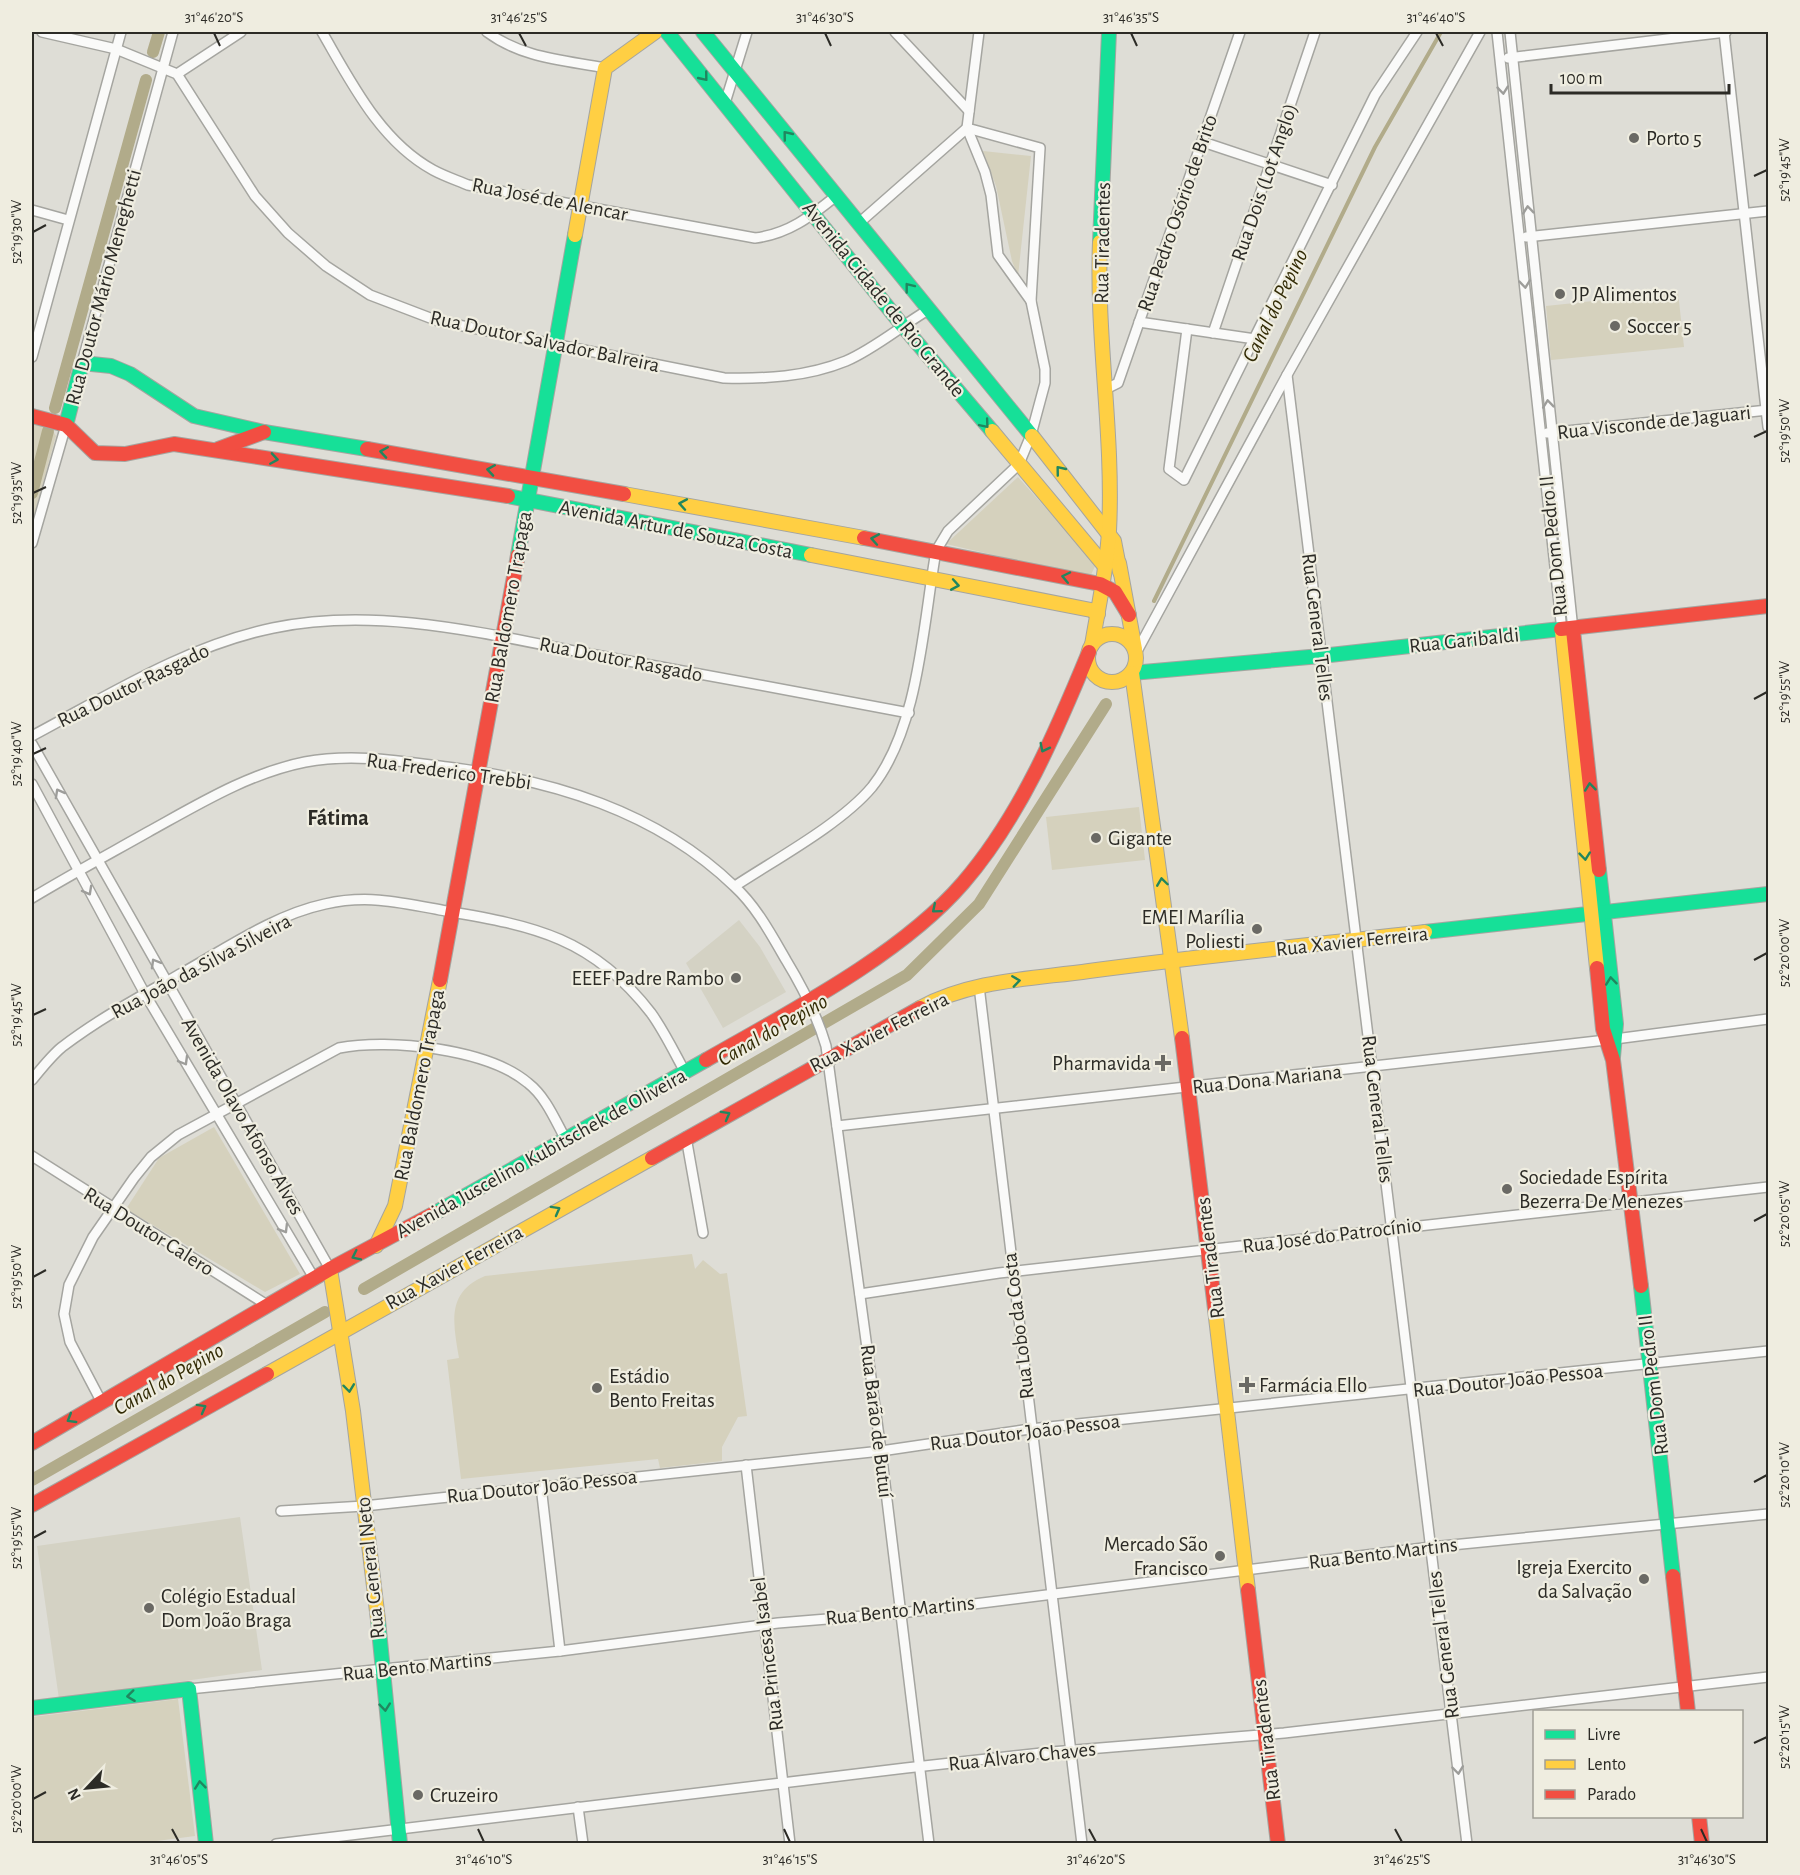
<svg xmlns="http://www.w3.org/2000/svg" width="1800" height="1875" font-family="'Alegreya Sans',sans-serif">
<rect width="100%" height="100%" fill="#deddd6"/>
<g fill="#d4d2c4">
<polygon points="739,920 760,947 786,992 723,1028 686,963"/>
<polygon points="240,1517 262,1670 59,1699 37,1546"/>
</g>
<g fill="#d5d1bd">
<polygon points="983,151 1031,156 1018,276 1012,261 996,186"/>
<polygon points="1678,292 1684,347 1551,360 1546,306"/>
<polygon points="32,424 51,428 56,436 32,523"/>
<polygon points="1018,477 1096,564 1090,577 946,544"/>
<polygon points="1139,807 1145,860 1052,870 1046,817"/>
<polygon points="214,1127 300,1274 265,1292 126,1209 159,1158"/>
<path d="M 692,1254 L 695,1269 L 703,1260 L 720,1274 L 727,1273 L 747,1416 L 738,1417 L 722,1447 L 722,1461 L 660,1468 L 658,1459 L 461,1479 L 447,1360 L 459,1358 C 453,1323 446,1292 485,1276 Z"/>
<polygon points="178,1699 195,1836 134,1844 32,1843 32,1717"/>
</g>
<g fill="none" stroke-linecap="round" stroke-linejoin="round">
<polyline stroke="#b1ab8a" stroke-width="4" points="1154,601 1375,147 1441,32"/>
<g stroke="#b1ab8a" stroke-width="12">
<polyline points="153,52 159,32"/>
<polyline points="55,408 146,80"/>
<polyline points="32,493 48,431"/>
<polyline points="364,1289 907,975 979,904 1106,704"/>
<polyline points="32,1480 325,1312"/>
</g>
<g stroke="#a5a5a0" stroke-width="12">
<g id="street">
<path d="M 42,32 L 116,49 L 177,74 L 255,196 L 288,233 L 326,266 L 370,295 L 438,321 L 724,378 C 764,379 807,377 846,361 C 874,349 901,326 928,310"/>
<path d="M 322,32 C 351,82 380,141 433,170 C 444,176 456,180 468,185 L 755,238 C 788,234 810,217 836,196"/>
<path d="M 487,32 C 522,58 563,60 605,68"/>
<polyline points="895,32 969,111"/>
<polyline points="979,32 967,128 985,172 991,195 998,255 1031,301"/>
<polyline points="1497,32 1562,631"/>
<polyline points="1510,32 1573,630"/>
<polyline points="1724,32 1768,427"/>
<polyline points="1508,58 1726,32"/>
<polyline points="177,74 241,32"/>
<polyline points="725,103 747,32"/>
<polyline points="1203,142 1332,185"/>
<polyline points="32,210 68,220"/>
<polyline points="859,223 967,128"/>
<polyline points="1526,237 1768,211"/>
<polyline points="1139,322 1255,339"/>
<polyline points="1187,329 1169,469 1184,480 1375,95 1417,32"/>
<polyline points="1213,333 1315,32"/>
<polyline points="32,357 121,32"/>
<polyline points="82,363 173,32"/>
<polyline points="1287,375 1467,1844"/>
<polyline points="1106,389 1118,383 1240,32"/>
<polyline points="1547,433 1768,410"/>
<polyline points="32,543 66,425"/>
<polyline points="1136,653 1287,375 1480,32"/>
<path d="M 32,736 C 109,695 186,646 273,628 C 378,606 486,634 590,654 C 696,673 803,693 909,713"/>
<polyline points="32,744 330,1269"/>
<polyline points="32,784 145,994 314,1278"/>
<path d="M 735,886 C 776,859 841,824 872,787 C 919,728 923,624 936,551 L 948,531 L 1019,464 L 1031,435 L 1045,383 L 1045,369 L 1031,301 L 1040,148 L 967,128"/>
<path d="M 32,898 C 70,875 109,854 148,832 C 197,805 249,773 305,762 C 352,753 400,761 447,767 C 552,780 656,811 734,886 C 756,906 771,934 786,960 C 803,988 817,1015 826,1046 L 881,1451 L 929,1844"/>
<polyline points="979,986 1082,1844"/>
<path d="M 32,1080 C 41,1069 51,1056 62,1047 C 100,1018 141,996 182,973 C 227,948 274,915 325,904 C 369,894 403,903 446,911 C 535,926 593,938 651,1013 C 664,1031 674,1052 685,1072"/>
<polyline points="837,1126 1615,1039 1768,1019"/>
<polyline points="686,1137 703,1233"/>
<polyline points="32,1156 267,1305"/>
<polyline points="860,1294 999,1273 1768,1187"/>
<path d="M 101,1401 L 70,1342 L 64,1314 L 69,1285 L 93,1237 L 134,1178 L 151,1157 L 178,1135 L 339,1048 C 389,1038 488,1049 528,1083 C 546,1097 555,1120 566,1140"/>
<polyline points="746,1465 790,1844"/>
<polyline points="541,1486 560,1651"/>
<polyline points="281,1511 364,1506 881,1451 1030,1429 1768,1351"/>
<polyline points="189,1689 560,1651 778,1623 901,1613 1431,1547 1768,1514"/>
<polyline points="578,1807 583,1844"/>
<polyline points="276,1844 906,1768 1051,1752 1284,1733 1768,1677"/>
</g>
</g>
<g stroke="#a5a5a0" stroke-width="16">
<g id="fast">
<polyline points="667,32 902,325 992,431"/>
<polyline points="703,32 1032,436"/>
<polyline points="1100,242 1109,32"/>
<polyline points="66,425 82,363 111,366 130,374 194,416 264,432 367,449"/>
<polyline points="508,496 811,555"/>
<polyline points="518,555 575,235"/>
<polyline points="1132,673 1321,656 1561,629"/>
<polyline points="1599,870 1616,1024 1613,1057"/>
<polyline points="1425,932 1768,894"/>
<polyline points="435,1213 706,1060"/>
<polyline points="1641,1286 1673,1576"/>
<polyline points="378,1620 400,1844"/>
<polyline points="32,1708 189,1689 206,1844"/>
</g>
</g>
<g stroke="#a5a5a0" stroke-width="16">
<g id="slow">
<polyline points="575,235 605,68 655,32"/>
<polyline points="992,431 1104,565"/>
<polyline points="1032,436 1114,541 1120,572"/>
<polyline points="624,494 864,538"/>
<polyline points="811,555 1091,610 1098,614"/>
<polyline points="1119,563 1135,649"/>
<polyline points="1562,631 1597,968"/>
<circle cx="1112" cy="658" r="24"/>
<path d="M 1092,645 C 1098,608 1107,569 1109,531 C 1114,435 1096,338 1100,242"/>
<polyline points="1132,673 1182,1038"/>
<path d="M 920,1008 C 971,980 1032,979 1089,971 C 1201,956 1313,945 1425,932"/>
<polyline points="376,1246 395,1206 440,980"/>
<polyline points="330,1269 353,1411 378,1620"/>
<polyline points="1215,1309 1248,1590"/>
<polyline points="267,1374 652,1158"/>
</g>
</g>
<g stroke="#a5a5a0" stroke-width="16">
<g id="jam">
<polyline points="32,416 66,425 95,453 125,454 174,444 508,496"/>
<polyline points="218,449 264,432"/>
<polyline points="367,449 624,494"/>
<polyline points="864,538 1100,584 1115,592 1129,615"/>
<polyline points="1561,629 1768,606"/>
<polyline points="1573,630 1599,870"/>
<polyline points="1597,968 1603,1029 1613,1060 1641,1286"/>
<polyline points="440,980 518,555"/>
<polyline points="1182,1038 1215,1309"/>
<path d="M 706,1060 C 788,1013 901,955 963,883 C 1020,817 1056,732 1089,652"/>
<polyline points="652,1158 920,1008"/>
<polyline points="32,1443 330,1269 435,1213"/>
<polyline points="32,1505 267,1374"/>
<polyline points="1673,1576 1688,1712"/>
<polyline points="1248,1590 1278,1844"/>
<polyline points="1699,1816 1702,1844"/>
</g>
</g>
<use href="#street" stroke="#fafaf9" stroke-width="9"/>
<use href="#fast" stroke="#16e098" stroke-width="14"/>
<use href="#slow" stroke="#ffcf43" stroke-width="14"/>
<use href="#jam" stroke="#f24e42" stroke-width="14"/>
</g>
<defs><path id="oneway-chevron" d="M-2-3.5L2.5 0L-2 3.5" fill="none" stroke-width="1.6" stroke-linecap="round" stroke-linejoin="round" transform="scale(1.5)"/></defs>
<g stroke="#21865f">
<use href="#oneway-chevron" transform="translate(704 77) rotate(51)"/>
<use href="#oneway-chevron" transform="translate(787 135) rotate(-129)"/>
<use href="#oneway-chevron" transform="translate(909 287) rotate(-128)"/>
<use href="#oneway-chevron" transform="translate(985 424) rotate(50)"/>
<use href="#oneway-chevron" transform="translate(384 452) rotate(-171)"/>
<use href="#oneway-chevron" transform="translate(274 459) rotate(9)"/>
<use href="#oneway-chevron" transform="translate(491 470) rotate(-171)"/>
<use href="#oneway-chevron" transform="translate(1060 470) rotate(-129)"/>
<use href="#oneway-chevron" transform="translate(683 504) rotate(-170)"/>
<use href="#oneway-chevron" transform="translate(875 539) rotate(-170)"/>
<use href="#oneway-chevron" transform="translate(1066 577) rotate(-168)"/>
<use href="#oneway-chevron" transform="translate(955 585) rotate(10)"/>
<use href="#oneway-chevron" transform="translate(1044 748) rotate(117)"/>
<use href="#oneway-chevron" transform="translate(1590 787) rotate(-96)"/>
<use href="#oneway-chevron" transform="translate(1585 856) rotate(84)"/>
<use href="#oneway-chevron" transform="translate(1162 882) rotate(-98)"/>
<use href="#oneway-chevron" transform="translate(936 909) rotate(140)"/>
<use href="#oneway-chevron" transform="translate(1016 981) rotate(-8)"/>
<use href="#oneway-chevron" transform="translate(1611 981) rotate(-96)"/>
<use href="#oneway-chevron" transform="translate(726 1115) rotate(-29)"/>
<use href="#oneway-chevron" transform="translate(556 1210) rotate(-29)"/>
<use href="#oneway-chevron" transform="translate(356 1256) rotate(154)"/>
<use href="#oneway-chevron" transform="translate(349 1388) rotate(83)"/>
<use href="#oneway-chevron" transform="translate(202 1408) rotate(-29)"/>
<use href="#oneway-chevron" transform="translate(71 1419) rotate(149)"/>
<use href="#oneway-chevron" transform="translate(131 1696) rotate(173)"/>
<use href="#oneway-chevron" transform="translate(385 1707) rotate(84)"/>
<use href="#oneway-chevron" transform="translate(200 1785) rotate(-96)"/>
</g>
<g stroke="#9d9d9a">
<use href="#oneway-chevron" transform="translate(1503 90) rotate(84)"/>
<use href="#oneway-chevron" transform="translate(1528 210) rotate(-96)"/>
<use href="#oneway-chevron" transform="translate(1525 284) rotate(84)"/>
<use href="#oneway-chevron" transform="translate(1548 404) rotate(-96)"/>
<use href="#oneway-chevron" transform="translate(59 793) rotate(-119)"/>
<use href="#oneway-chevron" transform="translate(88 891) rotate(61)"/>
<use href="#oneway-chevron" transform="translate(155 963) rotate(-120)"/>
<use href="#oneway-chevron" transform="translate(184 1061) rotate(60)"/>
<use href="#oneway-chevron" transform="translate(284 1229) rotate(59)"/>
<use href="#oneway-chevron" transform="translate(1458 1770) rotate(83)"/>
</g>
<path fill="none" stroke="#2c2b26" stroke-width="2" d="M 214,33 L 220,46M 519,33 L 526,46M 825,33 L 831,46M 1131,33 L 1137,46M 1436,33 L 1443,46M 1754,176 L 1767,170M 33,232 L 46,225M 1754,437 L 1767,431M 33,493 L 46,487M 1754,699 L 1767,692M 33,754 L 46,748M 1754,960 L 1767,953M 33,1015 L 46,1009M 1754,1221 L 1767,1214M 33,1277 L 46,1270M 1754,1482 L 1767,1475M 33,1538 L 46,1531M 1754,1743 L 1767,1737M 33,1799 L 46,1792M 172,1829 L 179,1842M 478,1829 L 484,1842M 784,1829 L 790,1842M 1089,1829 L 1096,1842M 1395,1829 L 1402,1842M 1701,1829 L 1707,1842"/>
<g fill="#6a6964" stroke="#efede0" stroke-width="2">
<circle cx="1634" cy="138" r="6"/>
<circle cx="1560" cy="294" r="6"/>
<circle cx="1615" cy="326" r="6"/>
<circle cx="1096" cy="838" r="6"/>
<circle cx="1257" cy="929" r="6"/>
<circle cx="736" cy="978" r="6"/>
<path d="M1160 1054h6v6h6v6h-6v6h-6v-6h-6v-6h6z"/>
<circle cx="1507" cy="1189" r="6"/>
<path d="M1244 1376h6v6h6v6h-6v6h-6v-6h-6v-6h6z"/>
<circle cx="597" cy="1388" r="6"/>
<circle cx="1220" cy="1556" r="6"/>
<circle cx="1644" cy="1579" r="6"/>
<circle cx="149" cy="1608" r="6"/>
<circle cx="418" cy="1795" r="6"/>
</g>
<g text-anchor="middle" stroke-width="4.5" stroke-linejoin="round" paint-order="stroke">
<g font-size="21" fill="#2c2b26" stroke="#efede0" text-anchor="start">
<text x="1646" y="145">Porto 5</text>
<text x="1572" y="301">JP Alimentos</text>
<text x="1627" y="333">Soccer 5</text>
<text x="1108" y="845">Gigante</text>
<text x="1245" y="924" text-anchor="end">EMEI Marília<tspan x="1245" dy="24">Poliesti</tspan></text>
<text x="724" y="985" text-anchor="end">EEEF Padre Rambo</text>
<text x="1151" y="1070" text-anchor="end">Pharmavida</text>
<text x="1519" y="1184">Sociedade Espírita<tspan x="1519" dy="24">Bezerra De Menezes</tspan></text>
<text x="609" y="1383">Estádio<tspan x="609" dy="24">Bento Freitas</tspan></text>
<text x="1259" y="1392">Farmácia Ello</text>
<text x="1208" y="1551" text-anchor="end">Mercado São<tspan x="1208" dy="24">Francisco</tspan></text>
<text x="1632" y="1574" text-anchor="end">Igreja Exercito<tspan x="1632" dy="24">da Salvação</tspan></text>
<text x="161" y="1603">Colégio Estadual<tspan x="161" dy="24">Dom João Braga</tspan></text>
<text x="430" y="1802">Cruzeiro</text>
</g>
<g font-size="21" fill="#2c2b26" stroke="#efede0">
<text transform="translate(1264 182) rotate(-71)" y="7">Rua Dois (Lot Anglo)</text>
<text transform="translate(550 199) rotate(11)" y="7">Rua José de Alencar</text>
<text transform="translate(1177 213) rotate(-71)" y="7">Rua Pedro Osório de Brito</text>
<text transform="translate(1102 243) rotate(-89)" y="7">Rua Tiradentes</text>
<text transform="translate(103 287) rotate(-75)" y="7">Rua Doutor Mário Meneghetti</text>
<text transform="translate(884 299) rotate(51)" y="7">Avenida Cidade de Rio Grande</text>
<text transform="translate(545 341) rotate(12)" y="7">Rua Doutor Salvador Balreira</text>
<text transform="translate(1654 422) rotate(-6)" y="7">Rua Visconde de Jaguari</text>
<text transform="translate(676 529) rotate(11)" y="7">Avenida Artur de Souza Costa</text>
<text transform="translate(1553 546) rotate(-96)" y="7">Rua Dom Pedro II</text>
<text transform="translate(508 607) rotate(-80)" y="7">Rua Baldomero Trapaga</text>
<text transform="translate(1318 627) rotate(83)" y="7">Rua General Telles</text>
<text transform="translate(1464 640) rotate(-6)" y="7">Rua Garibaldi</text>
<text transform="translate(621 659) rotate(11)" y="7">Rua Doutor Rasgado</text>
<text transform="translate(133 685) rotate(-26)" y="7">Rua Doutor Rasgado</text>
<text transform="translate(449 771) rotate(8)" y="7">Rua Frederico Trebbi</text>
<text transform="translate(1352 941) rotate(-6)" y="7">Rua Xavier Ferreira</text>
<text transform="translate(201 966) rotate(-28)" y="7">Rua João da Silva Silveira</text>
<text transform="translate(879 1032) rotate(-27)" y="7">Rua Xavier Ferreira</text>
<text transform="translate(1267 1079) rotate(-6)" y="7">Rua Dona Mariana</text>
<text transform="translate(419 1085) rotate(-79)" y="7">Rua Baldomero Trapaga</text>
<text transform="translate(1378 1109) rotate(83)" y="7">Rua General Telles</text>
<text transform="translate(243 1116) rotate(60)" y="7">Avenida Olavo Afonso Alves</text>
<text transform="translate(541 1153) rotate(-29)" y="7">Avenida Juscelino Kubitschek de Oliveira</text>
<text transform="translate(149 1231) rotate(32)" y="7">Rua Doutor Calero</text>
<text transform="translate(1332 1235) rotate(-7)" y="7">Rua José do Patrocínio</text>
<text transform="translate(1210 1258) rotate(-97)" y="7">Rua Tiradentes</text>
<text transform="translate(454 1267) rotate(-29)" y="7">Rua Xavier Ferreira</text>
<text transform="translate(1018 1326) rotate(-97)" y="7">Rua Lobo da Costa</text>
<text transform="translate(1508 1380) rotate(-6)" y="7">Rua Doutor João Pessoa</text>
<text transform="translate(1653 1385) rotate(-97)" y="7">Rua Dom Pedro II</text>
<text transform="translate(877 1421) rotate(83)" y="7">Rua Barão de Butuí</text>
<text transform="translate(1025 1432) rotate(-7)" y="7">Rua Doutor João Pessoa</text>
<text transform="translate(542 1486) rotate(-6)" y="7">Rua Doutor João Pessoa</text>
<text transform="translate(1383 1553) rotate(-7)" y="7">Rua Bento Martins</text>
<text transform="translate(370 1568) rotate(-96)" y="7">Rua General Neto</text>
<text transform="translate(900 1610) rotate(-6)" y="7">Rua Bento Martins</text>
<text transform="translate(1443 1645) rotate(-97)" y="7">Rua General Telles</text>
<text transform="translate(767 1654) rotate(-97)" y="7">Rua Princesa Isabel</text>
<text transform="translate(417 1666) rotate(-6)" y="7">Rua Bento Martins</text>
<text transform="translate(1266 1740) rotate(-97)" y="7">Rua Tiradentes</text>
<text transform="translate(1022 1756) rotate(-6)" y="7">Rua Álvaro Chaves</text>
</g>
<g font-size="22" font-style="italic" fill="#322b05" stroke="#efede0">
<text transform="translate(1274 305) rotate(-64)" y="8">Canal do Pepino</text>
<text transform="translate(772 1029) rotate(-30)" y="8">Canal do Pepino</text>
<text transform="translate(168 1378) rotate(-30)" y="8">Canal do Pepino</text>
</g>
<g font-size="22" font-weight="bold" fill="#2c2b26" stroke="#efede0">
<text x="338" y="825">Fátima</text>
</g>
</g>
<rect width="1800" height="1875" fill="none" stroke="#efede0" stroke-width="66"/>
<rect x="1533" y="1710" width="210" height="108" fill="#efede0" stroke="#a19f96" stroke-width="1.5"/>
<rect x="1545" y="1730" width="30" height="9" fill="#16e098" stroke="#a19f96" stroke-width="1.5"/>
<text x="1587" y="1740" font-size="18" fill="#2c2b26">Livre</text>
<rect x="1545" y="1760" width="30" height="9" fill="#ffcf43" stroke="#a19f96" stroke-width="1.5"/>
<text x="1587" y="1770" font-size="18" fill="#2c2b26">Lento</text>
<rect x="1545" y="1790" width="30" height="9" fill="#f24e42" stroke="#a19f96" stroke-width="1.5"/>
<text x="1587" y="1800" font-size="18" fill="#2c2b26">Parado</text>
<g transform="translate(87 1788) rotate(244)" stroke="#efede0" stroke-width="4.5" paint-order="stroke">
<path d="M0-4.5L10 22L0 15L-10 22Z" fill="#2c2b26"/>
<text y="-9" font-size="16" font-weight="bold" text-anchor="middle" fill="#2c2b26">N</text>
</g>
<path d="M1551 84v9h178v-9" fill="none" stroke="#2c2b26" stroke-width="3"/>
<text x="1560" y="84" font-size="18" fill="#2c2b26" stroke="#efede0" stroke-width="4.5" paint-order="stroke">100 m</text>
<rect x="33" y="33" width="1734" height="1809" fill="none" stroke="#2c2b26" stroke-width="2"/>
<g font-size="15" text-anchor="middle" fill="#2c2b26">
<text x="214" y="22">31°46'20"S</text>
<text x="519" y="22">31°46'25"S</text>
<text x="825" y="22">31°46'30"S</text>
<text x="1131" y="22">31°46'35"S</text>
<text x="1436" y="22">31°46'40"S</text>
<text transform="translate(1784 170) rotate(-90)" y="5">52°19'45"W</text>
<text transform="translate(16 232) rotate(-90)" y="5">52°19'30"W</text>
<text transform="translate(1784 431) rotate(-90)" y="5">52°19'50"W</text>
<text transform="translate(16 493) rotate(-90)" y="5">52°19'35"W</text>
<text transform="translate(1784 692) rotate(-90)" y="5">52°19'55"W</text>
<text transform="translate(16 754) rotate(-90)" y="5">52°19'40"W</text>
<text transform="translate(1784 953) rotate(-90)" y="5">52°20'00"W</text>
<text transform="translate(16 1015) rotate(-90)" y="5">52°19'45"W</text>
<text transform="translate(1784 1214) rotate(-90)" y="5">52°20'05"W</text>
<text transform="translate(16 1277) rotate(-90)" y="5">52°19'50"W</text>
<text transform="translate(1784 1475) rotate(-90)" y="5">52°20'10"W</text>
<text transform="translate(16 1538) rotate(-90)" y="5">52°19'55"W</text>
<text transform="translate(1784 1737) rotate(-90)" y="5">52°20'15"W</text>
<text transform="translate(16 1799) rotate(-90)" y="5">52°20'00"W</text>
<text x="179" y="1864">31°46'05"S</text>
<text x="484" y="1864">31°46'10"S</text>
<text x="790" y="1864">31°46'15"S</text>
<text x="1096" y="1864">31°46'20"S</text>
<text x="1402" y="1864">31°46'25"S</text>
<text x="1707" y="1864">31°46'30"S</text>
</g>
</svg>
